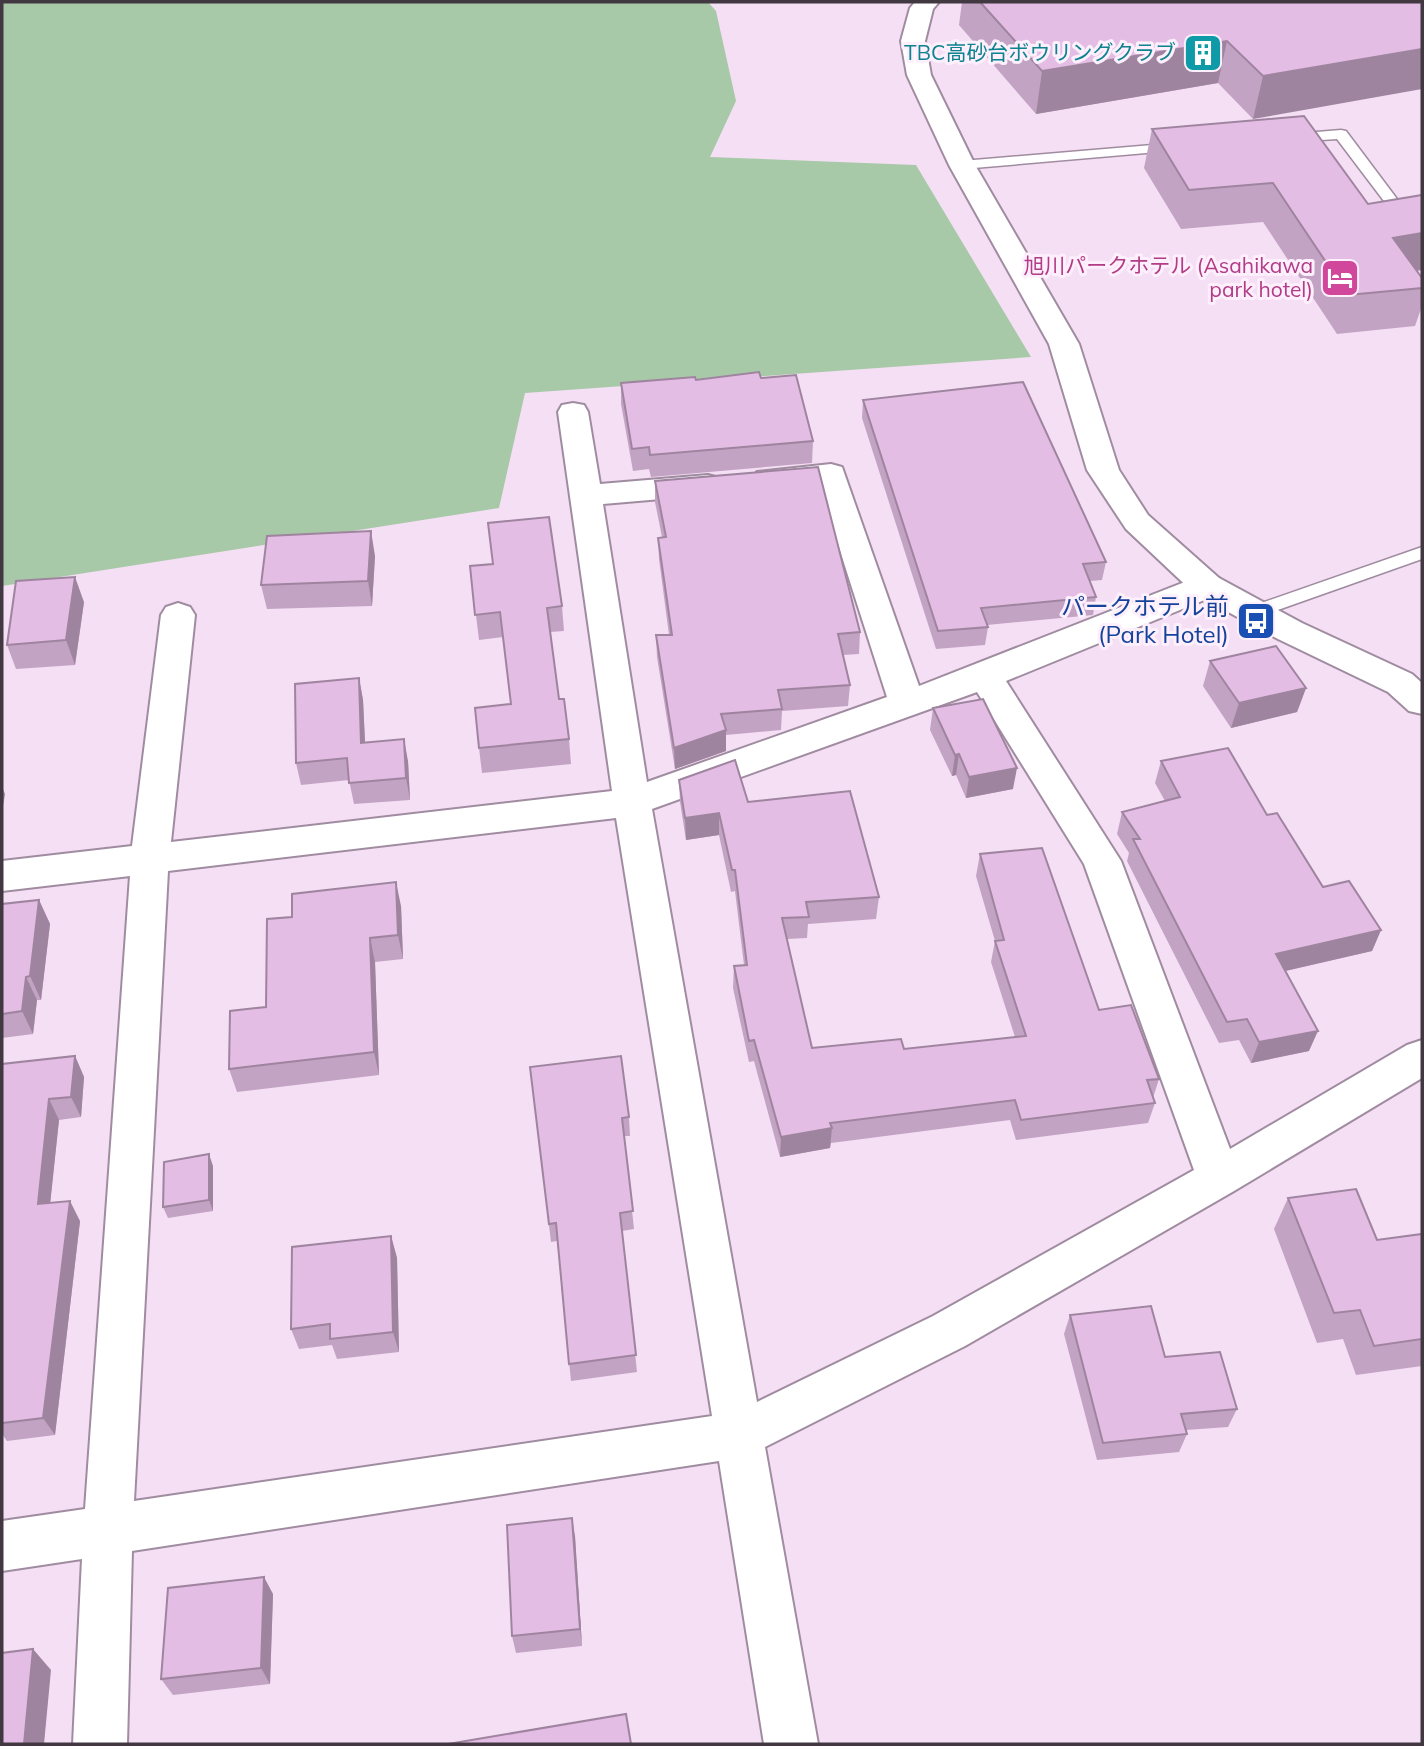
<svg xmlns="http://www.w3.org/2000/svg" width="1424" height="1746" font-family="Mulish,'Noto Sans JP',sans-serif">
<rect width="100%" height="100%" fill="#f5dff5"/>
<polygon fill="#a8c9a7" points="2,2 708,2 716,11 736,101 710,157 916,165 1031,357 525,393 499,508 2,586"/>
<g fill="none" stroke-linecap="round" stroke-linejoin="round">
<g stroke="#a08ca0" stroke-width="3">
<g id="service">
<polygon points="1341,130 1346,131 1403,207 1405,210 1403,213 1393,213 1337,139 1292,142 1285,138 1292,134"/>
<polygon points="1176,143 1183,147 1181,150 962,169 955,165 962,161"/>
<polygon points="1422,547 1422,559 1261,616 1247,616 1245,612 1247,608"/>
</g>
</g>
<g stroke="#a08ca0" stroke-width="4">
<path id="minor" d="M 573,403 L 584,405 L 588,412 L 600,484 L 708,475 L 719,478 L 724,485 L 719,492 L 708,495 L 603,504 L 647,782 L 887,697 L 819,485 L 768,489 L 757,486 L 752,479 L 757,472 L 831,464 L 842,467 L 919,686 L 1195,578 L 1207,575 L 1219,578 L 1224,586 L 1219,594 L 1006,681 L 1121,861 L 1230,1149 L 1407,1045 L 1422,1040 L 1422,1078 L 1234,1191 L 965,1346 L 765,1447 L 818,1744 L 764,1744 L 719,1461 L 132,1551 L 127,1744 L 73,1744 L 82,1559 L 2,1571 L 2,1521 L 85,1509 L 130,876 L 2,891 L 2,861 L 132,846 L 161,615 L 166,607 L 178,603 L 190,607 L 195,615 L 171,842 L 612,791 L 558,412 L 562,405 ZM 977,692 L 1084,864 L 1194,1170 L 933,1316 L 757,1402 L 652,809 ZM 616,818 L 712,1416 L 134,1501 L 168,871 Z"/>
</g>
<g stroke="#a08ca0" stroke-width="4">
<polygon id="tertiary" points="915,2 939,2 933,9 925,41 931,75 975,165 1079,344 1119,470 1148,515 1219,578 1302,623 1412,674 1422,683 1422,714 1409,711 1388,692 1278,639 1195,594 1126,529 1087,470 1049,344 949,165 907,75 901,41 910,8"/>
</g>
<use href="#service" fill="#fff" fill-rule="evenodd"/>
<use href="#minor" fill="#fff" fill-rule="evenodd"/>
<use href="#tertiary" fill="#fff" fill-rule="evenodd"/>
</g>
<g fill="#c3a3c3">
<polygon points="962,2 1422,2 1253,119 1218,83 1036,114 959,25"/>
<polygon points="1304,116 1422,278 1422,306 1415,326 1337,334 1263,222 1181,229 1144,168 1152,129"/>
<polygon points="761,378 813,441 812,463 651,477 649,469 633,471 621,404 621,383"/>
<polygon points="863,400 1106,562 1102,580 1090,581 1096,597 1093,615 987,625 988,627 985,645 936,649 862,418"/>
<polygon points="655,481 860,632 859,654 843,655 850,685 848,706 782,711 781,730 726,735 726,751 675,769 657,657 656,635 669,635 659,559 658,538 662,537 655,502"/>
<polygon points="375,556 372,606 267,609 261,585"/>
<polygon points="470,566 562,606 564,631 550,632 559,699 569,739 571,764 482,773 479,748 511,704 503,637 479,640"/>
<polygon points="84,602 75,665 16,669 7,645"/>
<polygon points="1210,661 1306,688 1297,712 1231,728 1203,686"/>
<polygon points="359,678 363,700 365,742 408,761 410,800 354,804 349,780 301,785 296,763"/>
<polygon points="933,708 1013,789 966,798 956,775 952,776 930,730"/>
<polygon points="1161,761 1267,815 1323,887 1381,930 1372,951 1285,971 1309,1051 1251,1063 1239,1040 1219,1043 1127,861 1129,853 1117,834 1122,812 1165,801 1155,783"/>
<polygon points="679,780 748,802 879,897 876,919 808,924 807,938 787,939 812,1048 904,1049 1015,1037 991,962 995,941 976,876 980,854 1099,1010 1159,1079 1153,1098 1155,1103 1148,1123 1016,1140 1010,1120 831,1143 830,1148 780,1157 754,1061 749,1062 733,988 734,966 744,965 735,891 731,892 719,835 686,840 680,802"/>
<polygon points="39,900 50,924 41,1000 37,1000 33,1034 2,1038 2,904"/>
<polygon points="401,906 403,959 375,962 379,1075 237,1092 229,1069 266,1007"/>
<polygon points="75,1056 84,1077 81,1117 59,1120 50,1203 80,1221 55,1435 7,1441 2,1434 2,1064"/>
<polygon points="530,1067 629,1117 630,1136 624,1136 634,1229 622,1231 637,1372 571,1381 557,1241 551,1242"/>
<polygon points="213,1166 213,1211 168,1218 163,1207"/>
<polygon points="1288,1198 1377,1240 1422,1234 1422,1366 1356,1375 1343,1339 1317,1343 1274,1229"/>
<polygon points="391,1236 397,1258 399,1352 337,1359 332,1345 299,1349 291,1329"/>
<polygon points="1070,1315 1165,1357 1237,1409 1228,1427 1186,1430 1187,1434 1179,1452 1097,1460 1064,1334"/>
<polygon points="575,1536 582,1646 516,1653 512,1636"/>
<polygon points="273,1594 270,1684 173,1695 161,1679"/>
</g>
<g fill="#9f849f">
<polygon points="1227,41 1218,83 1036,114 1042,71"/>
<polygon points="1422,49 1422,89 1253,119 1263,76"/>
<polygon points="1422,233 1422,270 1381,277 1393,238"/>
<polygon points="371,531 375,556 372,606 368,581"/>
<polygon points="75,577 84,602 75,665 66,640"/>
<polygon points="359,678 363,700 366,764 361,743"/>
<polygon points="1306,688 1297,712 1231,728 1239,703"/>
<polygon points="726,730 726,751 675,769 674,748"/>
<polygon points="404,739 408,761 410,800 406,778"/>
<polygon points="959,754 956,775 952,776 955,755"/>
<polygon points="1017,768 1013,789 966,798 969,777"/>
<polygon points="2,787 5,794 2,812"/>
<polygon points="719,813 719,835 686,840 685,818"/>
<polygon points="396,882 401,906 403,959 398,935"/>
<polygon points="39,900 50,924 41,1000 30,976"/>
<polygon points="1381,930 1372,951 1268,975 1276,954"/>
<polygon points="370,938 375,962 379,1075 374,1052"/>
<polygon points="26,977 37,1000 33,1034 22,1011"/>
<polygon points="1318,1031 1309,1051 1251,1063 1259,1042"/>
<polygon points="75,1056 84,1077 81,1117 71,1097"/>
<polygon points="49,1099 59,1120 48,1224 38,1204"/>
<polygon points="832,1128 830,1148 780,1157 781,1137"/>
<polygon points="209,1154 213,1166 213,1211 209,1200"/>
<polygon points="70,1201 80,1221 55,1435 43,1418"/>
<polygon points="391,1236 397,1258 399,1352 393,1332"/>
<polygon points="572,1518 575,1536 582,1646 580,1629"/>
<polygon points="264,1577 273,1594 270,1684 261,1668"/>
<polygon points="33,1649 51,1670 44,1744 24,1744"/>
</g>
<g fill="#e3bde3" stroke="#9f849f" stroke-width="2">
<polygon points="980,2 1422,2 1422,49 1263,76 1227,41 1042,71"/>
<polygon points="1304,116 1368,204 1422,195 1422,233 1393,238 1422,278 1422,288 1348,295 1273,183 1189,190 1152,129"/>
<polygon points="759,372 761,378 796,375 813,441 650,455 649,447 632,449 621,383 695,377 696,380"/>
<polygon points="1023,382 1106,562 1083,564 1096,597 981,608 988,627 938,631 863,400"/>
<polygon points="818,467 860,632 838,634 850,685 778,690 782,709 721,714 726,730 674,748 656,635 672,635 658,538 666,537 655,481"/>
<polygon points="549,517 562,606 547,608 559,699 564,699 569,739 479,748 475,708 511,704 500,612 475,615 470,566 493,564 488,523"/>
<polygon points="371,531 368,581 261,585 267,536"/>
<polygon points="75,577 66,640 7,645 16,581"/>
<polygon points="1276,646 1306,688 1239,703 1210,661"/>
<polygon points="359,678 361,743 404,739 406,778 349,783 347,758 296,763 295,684"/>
<polygon points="983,699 1017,768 969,777 959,754 955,755 933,708"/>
<polygon points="1228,748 1267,815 1277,813 1323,887 1349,881 1381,930 1276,954 1318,1031 1259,1042 1247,1019 1227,1022 1133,839 1140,839 1122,812 1180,797 1161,761"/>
<polygon points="735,760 748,802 850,791 879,897 806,902 809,917 782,918 812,1048 901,1039 904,1049 1026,1036 995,941 1004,940 980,854 1042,848 1099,1010 1131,1005 1159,1079 1147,1080 1155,1103 1021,1120 1015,1100 830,1123 832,1128 781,1137 754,1040 749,1041 734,966 747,965 735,870 732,870 719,813 685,818 679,780"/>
<polygon points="396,882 398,935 370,938 374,1052 229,1069 230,1011 266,1007 267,919 292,917 292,894"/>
<polygon points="39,900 30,976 26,977 22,1011 2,1014 2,904"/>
<polygon points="75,1056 71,1097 49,1099 38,1204 70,1201 43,1418 2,1423 2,1064"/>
<polygon points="621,1056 629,1117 622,1118 633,1211 620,1213 636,1355 569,1364 556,1223 549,1224 530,1067"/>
<polygon points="209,1154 209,1200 163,1207 164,1162"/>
<polygon points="1356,1189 1377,1240 1422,1234 1422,1339 1374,1346 1360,1310 1334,1313 1288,1198"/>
<polygon points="391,1236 393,1332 330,1339 330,1324 291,1329 292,1247"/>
<polygon points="1151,1306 1165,1357 1220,1352 1237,1409 1181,1414 1187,1434 1103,1443 1070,1315"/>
<polygon points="572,1518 580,1629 512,1636 507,1525"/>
<polygon points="264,1577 261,1668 161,1679 168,1588"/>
<polygon points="33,1649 24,1744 2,1744 2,1653"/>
<polygon points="626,1714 631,1744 448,1744"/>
</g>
<defs>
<g id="building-square" transform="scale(2.0125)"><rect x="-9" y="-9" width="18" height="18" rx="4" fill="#0f9aa8" stroke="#fdeffc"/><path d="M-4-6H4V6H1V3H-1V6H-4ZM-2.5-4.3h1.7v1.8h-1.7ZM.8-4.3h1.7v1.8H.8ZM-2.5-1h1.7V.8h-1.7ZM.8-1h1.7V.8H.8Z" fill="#fff"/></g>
<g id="hotel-square" transform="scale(2.0125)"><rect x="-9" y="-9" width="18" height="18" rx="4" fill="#d1479c" stroke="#fdeffc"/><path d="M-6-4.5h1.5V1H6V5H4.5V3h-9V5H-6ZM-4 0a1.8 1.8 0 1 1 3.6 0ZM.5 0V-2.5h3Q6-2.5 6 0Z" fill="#fff"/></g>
<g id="bus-square" transform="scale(2.0125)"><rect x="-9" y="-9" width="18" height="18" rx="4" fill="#1a4fb4" stroke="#fdeffc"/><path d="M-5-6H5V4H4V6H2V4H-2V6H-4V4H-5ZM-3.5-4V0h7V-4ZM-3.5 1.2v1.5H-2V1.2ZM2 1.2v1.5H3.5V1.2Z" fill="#fff"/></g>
</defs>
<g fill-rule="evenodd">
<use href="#building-square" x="1203" y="53"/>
<use href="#hotel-square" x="1340" y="278"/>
<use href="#bus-square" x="1256" y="621"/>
</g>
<g text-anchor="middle" stroke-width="6" stroke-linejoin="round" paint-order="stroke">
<g font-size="21" fill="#0d838f" stroke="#fdeffc" text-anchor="end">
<text x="1176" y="60">TBC高砂台ボウリングクラブ</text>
</g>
<g font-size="21" fill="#b23c85" stroke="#fdeffc" text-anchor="end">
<text x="1313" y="273">旭川パークホテル (Asahikawa<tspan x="1313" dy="24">park hotel)</tspan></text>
</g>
<g font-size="24" fill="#164399" stroke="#fdeffc" text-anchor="end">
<text x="1229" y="615">パークホテル前<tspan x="1229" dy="28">(Park Hotel)</tspan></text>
</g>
</g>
<rect width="1424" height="1746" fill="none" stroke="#413841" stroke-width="7"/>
</svg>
